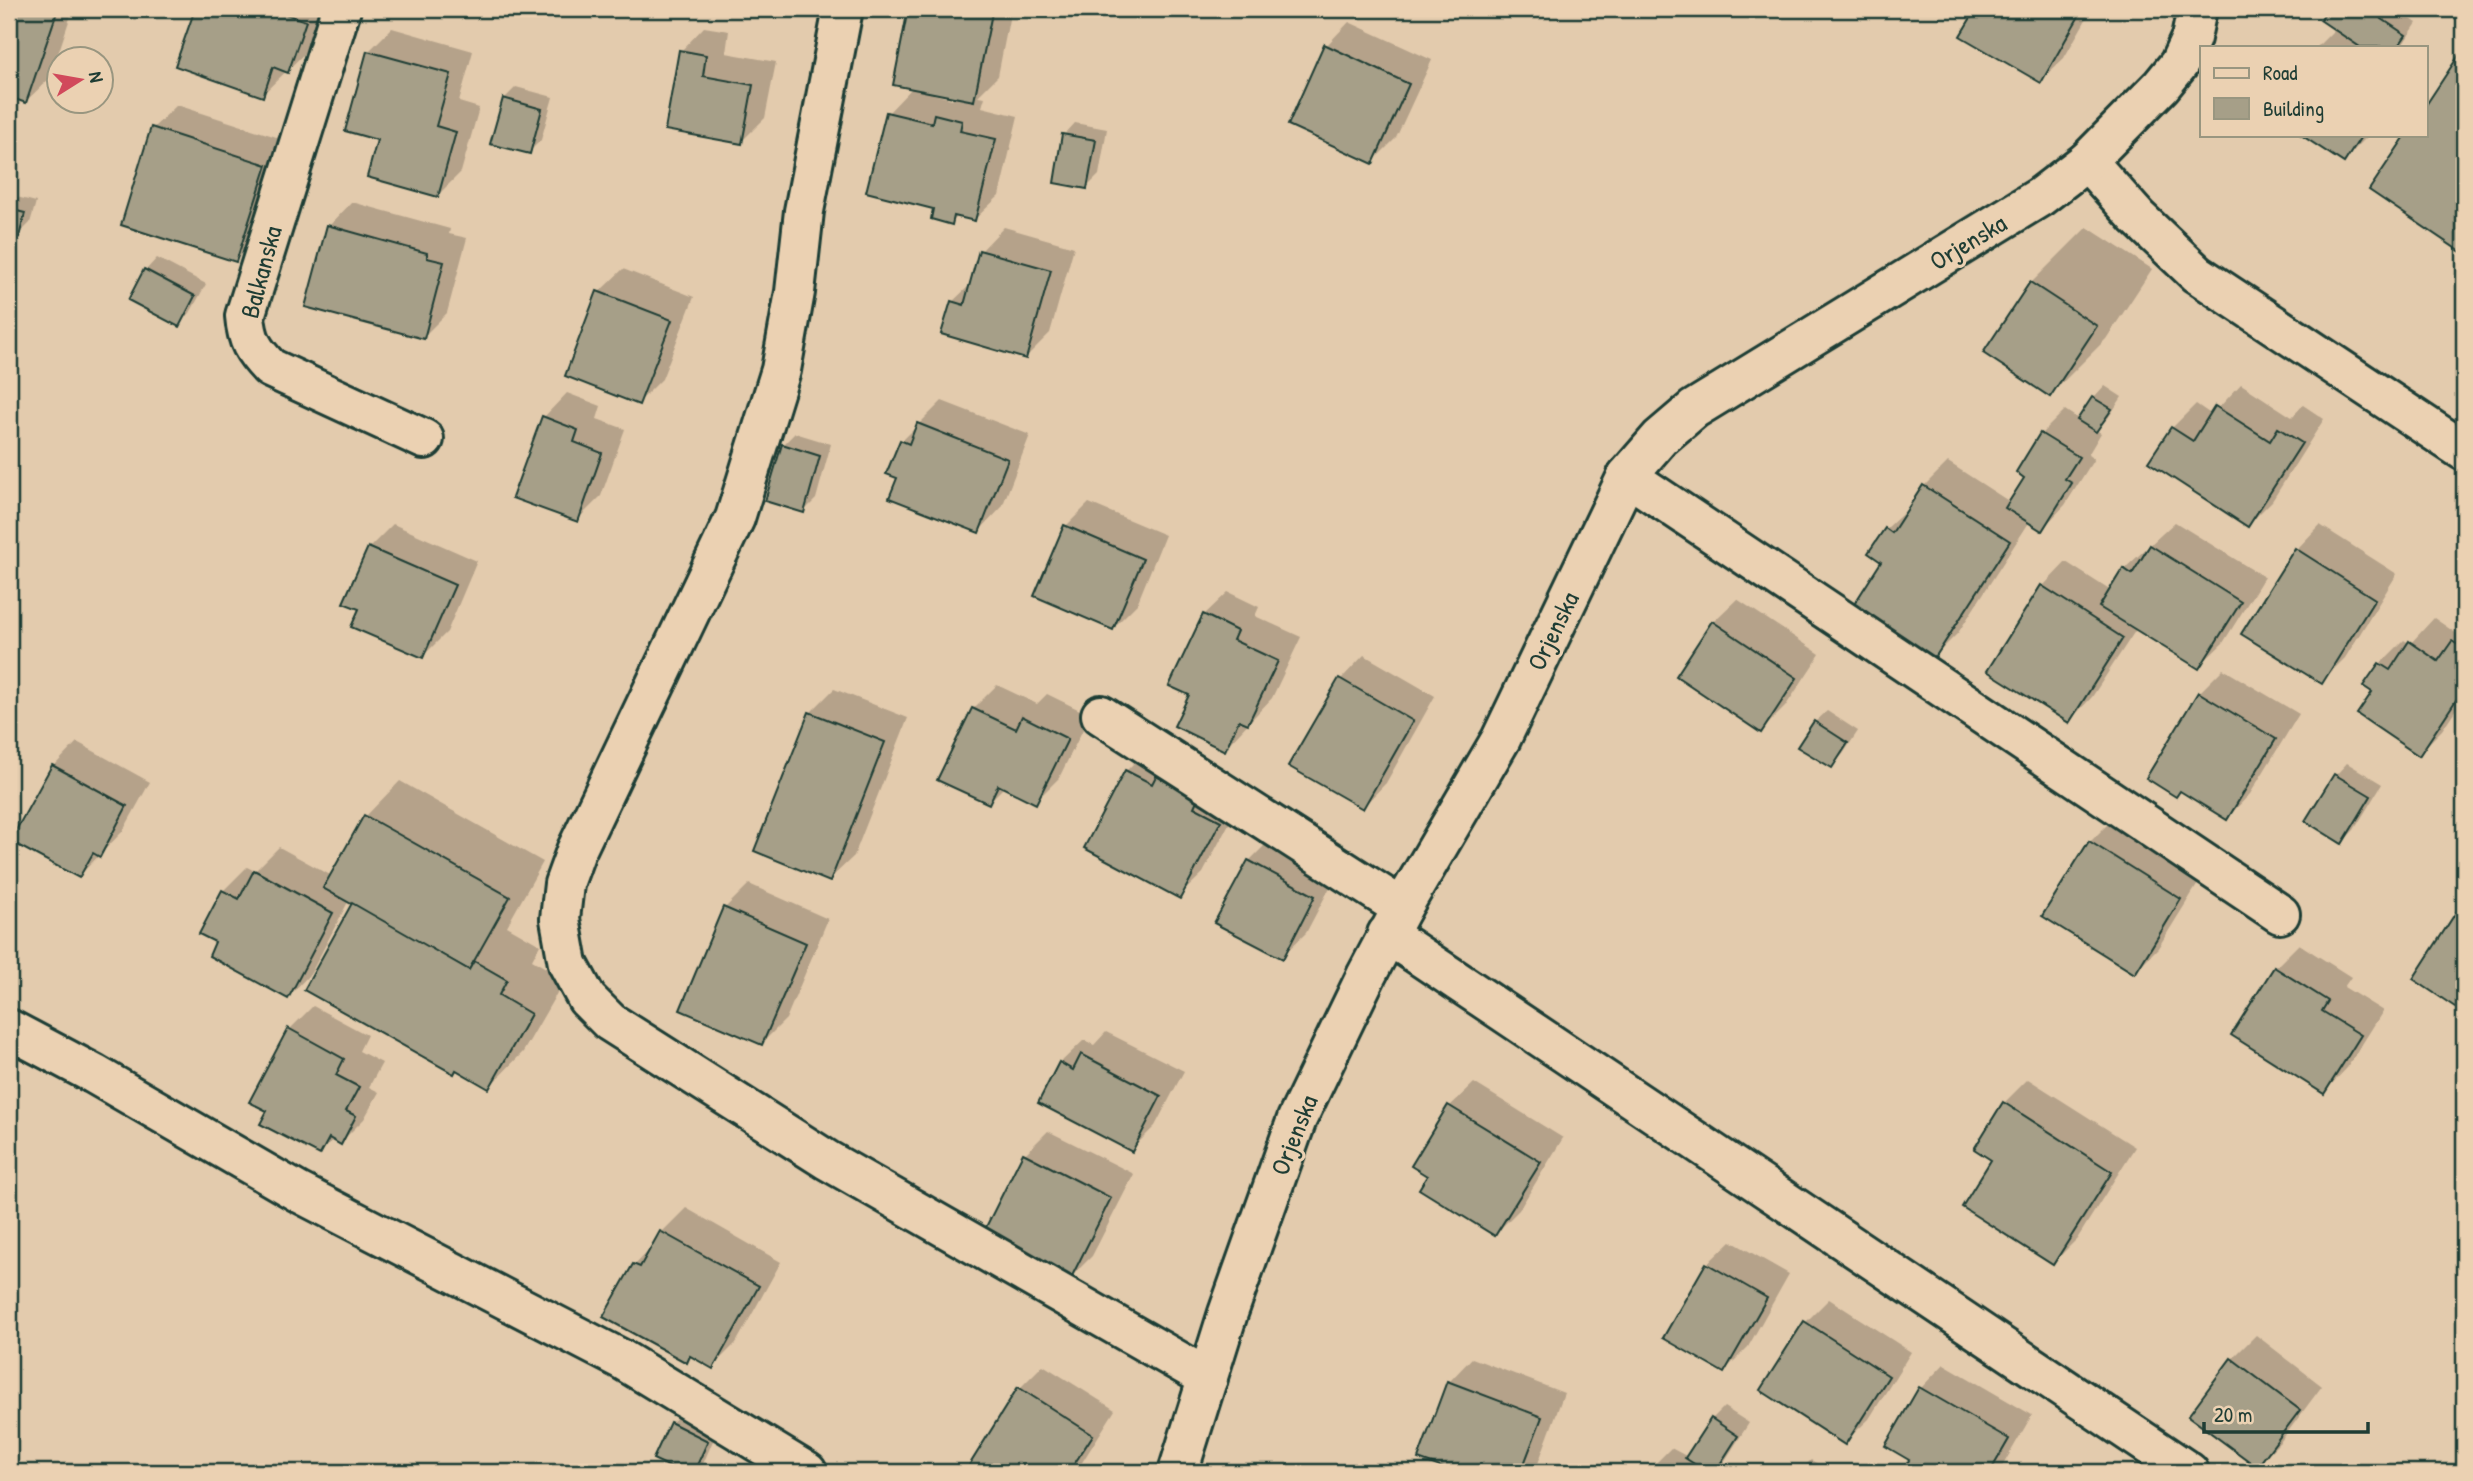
<svg xmlns="http://www.w3.org/2000/svg" width="2473" height="1481" font-family="'Patrick Hand',sans-serif">
<rect width="100%" height="100%" fill="#e3cbad"/>
<filter id="ink" filterUnits="userSpaceOnUse"><feTurbulence type="fractalNoise" baseFrequency=".0143" numOctaves="2"/><feDisplacementMap in="SourceGraphic" scale="14" xChannelSelector="R" yChannelSelector="G"/><feConvolveMatrix kernelMatrix="1 2 1 2 8 2 1 2 1" color-interpolation-filters="sRGB"/></filter>
<g filter="url(#ink)">
<g fill="#0003" fill-rule="evenodd">
<polygon points="9,9 73,9 50,78 26,101 9,96"/>
<polygon points="196,9 324,9 311,47 262,95 177,65"/>
<path d="M 910,9 L 1011,9 L 998,76 L 978,96 L 985,97 L 982,107 L 1018,116 L 999,196 L 975,219 L 959,215 L 951,223 L 935,208 L 888,113 L 913,87 L 895,83 ZM 934,91 L 955,96 L 952,99 L 933,94 Z"/>
<polygon points="1978,9 2092,9 2064,58 2040,81 1962,36"/>
<polygon points="2330,9 2396,9 2417,23 2401,47 2317,47 2336,28 2323,20"/>
<polygon points="1349,22 1432,60 1396,138 1372,162 1326,46"/>
<polygon points="704,27 729,31 726,53 776,62 765,118 741,142 681,51"/>
<polygon points="392,28 473,51 459,102 479,108 461,172 438,195 379,139 368,52"/>
<polygon points="2464,52 2464,252 2372,190 2408,135 2426,135 2426,108"/>
<polygon points="516,87 553,97 541,140 529,152 504,99"/>
<polygon points="177,105 289,141 259,236 236,260 153,128"/>
<polygon points="1075,123 1107,129 1099,175 1087,187 1064,135"/>
<polygon points="2304,135 2369,135 2343,161"/>
<polygon points="13,196 36,202 30,223 18,235 9,233 9,200"/>
<polygon points="352,202 450,229 449,234 467,238 447,313 423,337 329,226"/>
<polygon points="1004,227 1074,247 1050,333 1026,357 952,302 972,283 981,251"/>
<polygon points="2087,227 2152,269 2106,339 2050,395 1985,352 2031,283"/>
<polygon points="157,258 206,284 190,313 178,324 146,270"/>
<polygon points="623,269 694,297 662,379 638,403 599,292"/>
<polygon points="2241,384 2292,417 2303,405 2324,419 2272,501 2248,525 2172,428 2196,404 2212,415"/>
<polygon points="2105,386 2122,397 2108,418 2096,430 2101,433 2088,455 2094,459 2065,505 2042,529 2030,521 1958,633 1934,657 1883,561 1886,529 1911,506 1924,486 1948,462 2010,502 2026,477 2041,434 2065,410 2080,420 2094,398"/>
<polygon points="567,393 601,406 597,419 625,429 601,496 577,520 544,417"/>
<polygon points="942,401 1030,435 1002,507 979,531 899,477 889,473 902,441"/>
<polygon points="795,433 831,444 816,499 804,511 783,445"/>
<polygon points="1089,503 1165,535 1137,604 1113,628 1066,526"/>
<polygon points="2175,522 2264,577 2223,643 2199,666 2137,628 2092,697 2069,721 1989,670 2043,586 2066,562 2111,591 2124,569"/>
<polygon points="393,524 477,561 447,632 423,656 361,608 369,548"/>
<polygon points="2320,525 2397,574 2345,658 2321,682 2243,634 2297,549"/>
<polygon points="1228,592 1259,607 1255,616 1301,637 1272,698 1224,749 1204,615"/>
<polygon points="1737,599 1820,654 1785,707 1761,731 1713,622"/>
<polygon points="2434,618 2460,636 2464,631 2464,697 2442,730 2418,754 2374,692 2366,686 2380,664 2404,640 2410,644"/>
<polygon points="1364,655 1435,696 1386,783 1363,807 1291,766 1341,679"/>
<polygon points="2223,669 2299,714 2250,794 2227,818 2181,789 2148,778 2199,693"/>
<polygon points="997,685 1037,704 1047,694 1090,715 1059,778 1035,802 1004,787 989,802 940,779 973,709"/>
<polygon points="834,689 908,718 854,856 830,879 810,713"/>
<polygon points="1827,711 1858,731 1843,754 1831,766 1815,722"/>
<polygon points="77,742 150,782 123,831 79,876 13,841 54,766"/>
<polygon points="1150,747 1243,797 1203,873 1179,896 1126,771"/>
<polygon points="2347,763 2382,784 2354,830 2342,842 2308,821 2336,775"/>
<polygon points="400,781 543,862 507,926 540,945 532,960 565,979 523,1052 489,1087 355,903 349,900 311,973 288,997 218,942 223,891 247,867 255,871 279,847 332,876 366,816"/>
<polygon points="2114,818 2204,874 2158,948 2134,972 2045,915 2090,842"/>
<polygon points="1273,837 1338,872 1306,933 1282,956 1249,861"/>
<polygon points="749,884 828,919 786,1019 762,1043 725,908"/>
<polygon points="2464,903 2464,1011 2415,979"/>
<polygon points="2299,944 2351,977 2344,987 2383,1011 2347,1068 2324,1092 2275,968"/>
<polygon points="313,1006 367,1035 359,1051 382,1063 369,1087 379,1092 364,1119 340,1143 334,1139 320,1153 269,1110 290,1029"/>
<polygon points="1106,1032 1184,1071 1155,1126 1132,1149 1060,1063 1084,1040 1094,1045"/>
<polygon points="2028,1079 2135,1147 2077,1239 2053,1263 1993,1160 2004,1103"/>
<polygon points="1474,1083 1563,1138 1519,1210 1495,1234 1429,1176 1450,1106"/>
<polygon points="1048,1131 1134,1174 1092,1256 1068,1280 1025,1154"/>
<polygon points="686,1208 781,1262 736,1343 712,1367 692,1355 687,1361 635,1265 654,1245 662,1232"/>
<polygon points="1731,1241 1789,1274 1748,1347 1724,1371 1707,1264"/>
<polygon points="1829,1299 1911,1352 1869,1419 1845,1442 1805,1323"/>
<polygon points="2256,1335 2322,1386 2281,1441 2257,1465 2232,1359"/>
<polygon points="1472,1358 1564,1393 1536,1469 1533,1472 1459,1472 1420,1458 1449,1382"/>
<polygon points="1944,1364 2032,1415 1999,1472 1904,1472 1911,1459 1887,1445 1921,1388"/>
<polygon points="1043,1365 1115,1410 1076,1472 967,1472 1020,1388"/>
<polygon points="1724,1407 1749,1423 1724,1462 1715,1471 1717,1472 1647,1472 1671,1448 1688,1457 1712,1419"/>
<polygon points="683,1412 718,1429 703,1464 722,1472 659,1472 668,1464 671,1423"/>
<polygon points="1811,1460 1831,1472 1799,1472"/>
</g>
<g fill="#a69f88" stroke="#1f3d34" stroke-width="2">
<polygon points="9,9 58,9 26,103 9,97"/>
<polygon points="195,9 271,9 306,21 288,73 273,67 263,97 175,66"/>
<polygon points="497,9 534,9 530,19"/>
<polygon points="908,9 970,9 992,13 974,101 893,85"/>
<polygon points="1976,9 2083,9 2041,83 1960,36"/>
<polygon points="2328,9 2367,9 2406,35 2398,47 2360,47 2320,20"/>
<polygon points="1324,44 1409,84 1373,164 1288,125"/>
<polygon points="679,50 706,55 703,76 753,85 742,144 665,130"/>
<polygon points="367,51 451,74 436,126 456,132 438,197 367,177 377,140 345,131"/>
<polygon points="2459,55 2464,59 2464,254 2369,190 2406,135 2426,135 2426,105"/>
<polygon points="503,98 542,109 530,154 490,144"/>
<polygon points="886,112 932,123 934,114 962,121 960,131 996,139 975,221 954,216 952,225 931,219 933,209 866,192"/>
<polygon points="151,127 267,165 236,262 121,225"/>
<polygon points="1062,134 1096,140 1087,189 1054,183"/>
<polygon points="2301,135 2362,135 2344,163"/>
<polygon points="9,209 25,213 19,237 9,234"/>
<polygon points="327,225 427,253 427,258 444,262 424,339 305,307"/>
<polygon points="979,250 1051,270 1026,359 941,334 951,301 964,305"/>
<polygon points="144,269 195,296 179,327 128,300"/>
<polygon points="2030,282 2097,326 2050,397 1983,353"/>
<polygon points="597,291 672,320 639,405 565,376"/>
<polygon points="2092,397 2112,409 2096,432 2077,420"/>
<polygon points="2215,406 2270,441 2278,428 2302,443 2248,527 2148,462 2171,427 2193,441"/>
<polygon points="542,416 578,430 574,442 602,453 578,522 512,498"/>
<polygon points="917,423 1008,459 979,533 889,498 897,478 886,474 900,440 909,444"/>
<polygon points="2040,433 2079,457 2065,479 2072,483 2042,531 2005,508 2024,478 2016,472"/>
<polygon points="782,444 820,456 804,513 765,501"/>
<polygon points="1923,485 2010,541 1934,659 1853,606 1881,562 1868,553 1885,528 1892,533"/>
<polygon points="1064,525 1143,559 1113,630 1034,596"/>
<polygon points="2150,545 2241,602 2199,669 2099,607 2123,568 2132,574"/>
<polygon points="368,547 455,585 423,658 351,627 359,609 343,603"/>
<polygon points="2295,548 2375,599 2322,684 2241,634"/>
<polygon points="2041,585 2123,638 2069,723 1987,671"/>
<polygon points="1203,614 1237,631 1233,640 1278,661 1248,724 1239,720 1225,751 1174,726 1189,695 1169,686"/>
<polygon points="1712,621 1797,678 1761,733 1676,676"/>
<polygon points="2409,641 2438,661 2452,641 2464,649 2464,688 2419,756 2357,714 2372,692 2363,686 2379,663 2390,670"/>
<polygon points="1339,678 1413,721 1363,809 1288,766"/>
<polygon points="2198,692 2276,739 2227,820 2180,791 2176,797 2146,778"/>
<polygon points="972,708 1016,729 1022,716 1068,739 1036,804 998,785 989,804 937,780"/>
<polygon points="809,712 885,742 830,882 754,851"/>
<polygon points="1814,721 1848,743 1832,768 1797,747"/>
<polygon points="52,765 127,806 100,857 93,853 79,878 10,841"/>
<polygon points="1125,770 1152,784 1156,776 1198,798 1194,807 1221,821 1180,899 1084,848"/>
<polygon points="2334,774 2371,796 2342,844 2305,821"/>
<polygon points="364,815 510,897 469,970 323,888"/>
<polygon points="2089,841 2181,899 2135,974 2042,916"/>
<polygon points="1248,860 1315,896 1283,959 1214,923"/>
<polygon points="254,870 333,913 288,999 209,956 215,942 199,934 222,890 239,899"/>
<polygon points="2464,900 2464,1013 2413,979"/>
<polygon points="352,903 469,970 474,961 507,980 499,995 531,1014 489,1089 456,1070 454,1074 304,990"/>
<polygon points="723,907 806,943 762,1045 680,1010"/>
<polygon points="2274,967 2328,1001 2322,1011 2361,1035 2324,1094 2231,1035"/>
<polygon points="288,1028 344,1059 336,1075 359,1087 346,1111 356,1116 341,1145 329,1138 320,1155 260,1124 267,1111 249,1102"/>
<polygon points="1081,1054 1161,1096 1132,1152 1038,1103 1059,1062 1073,1070"/>
<polygon points="2003,1102 2112,1172 2053,1265 1962,1207 1991,1160 1974,1149"/>
<polygon points="1448,1105 1541,1162 1495,1236 1419,1189 1427,1176 1411,1166"/>
<polygon points="1023,1153 1111,1198 1069,1282 981,1237"/>
<polygon points="660,1231 759,1286 713,1369 690,1356 687,1363 603,1317 633,1264 640,1267"/>
<polygon points="1706,1263 1767,1298 1724,1373 1663,1338"/>
<polygon points="1804,1321 1889,1376 1845,1445 1760,1390"/>
<polygon points="2231,1358 2300,1410 2257,1467 2188,1416"/>
<polygon points="1447,1381 1542,1417 1521,1472 1454,1472 1418,1459"/>
<polygon points="1018,1387 1093,1435 1069,1472 965,1472"/>
<polygon points="1919,1387 2009,1439 1990,1472 1902,1472 1909,1460 1885,1446"/>
<polygon points="1711,1418 1738,1436 1715,1472 1707,1472 1685,1458"/>
<polygon points="670,1422 708,1441 694,1472 681,1472 653,1459"/>
</g>
<g fill="none" stroke-linecap="round" stroke-linejoin="round">
<g stroke="#1f3d34" stroke-width="44">
<g id="street">
<path d="M 341,9 L 245,316 C 247,341 253,350 270,368 L 424,439"/>
<polyline points="843,9 804,211 795,292 781,370 735,518 576,851 564,884 560,919 568,964 587,999 610,1022 827,1160 1208,1378"/>
<polyline points="2087,161 2137,217 2197,274 2464,451"/>
<polyline points="1627,476 2280,914"/>
<polyline points="1101,715 1402,908"/>
<polyline points="1387,934 2189,1472"/>
<polyline points="9,1029 94,1074 298,1192 621,1359 807,1472"/>
<polyline points="1178,1472 1228,1313 1297,1119 1366,976 1402,908 1501,739 1627,476 1660,438 1694,409 2040,197 2087,161 2161,86 2179,64 2191,38 2197,9"/>
</g>
</g>
<use href="#street" stroke="#ebd1b2" stroke-width="38"/>
</g>
</g>
<g text-anchor="middle" stroke-width="6" stroke-linejoin="round" paint-order="stroke">
<g font-size="26" fill="#1f3d34" stroke="#ebd1b2">
<text transform="translate(1968 242) rotate(-31)" y="9">Orjenska</text>
<text transform="translate(261 272) rotate(-75)" y="9">Balkanska</text>
<text transform="translate(1553 631) rotate(-64)" y="9">Orjenska</text>
<text transform="translate(1294 1135) rotate(-68)" y="9">Orjenska</text>
</g>
</g>
<rect width="2473" height="1481" fill="none" stroke="#ebd1b2" stroke-width="35"/>
<rect x="18" y="18" width="2438" height="1446" fill="none" stroke="#1f3d34" stroke-width="2.5" filter="url(#ink)"/>
<rect x="2200" y="46" width="228" height="91" fill="#ebd1b2" stroke="#999680" stroke-width="2"/>
<rect x="2214" y="68" width="35" height="10" fill="#ebd1b2" stroke="#999680" stroke-width="2"/>
<text x="2263" y="80" font-size="21" fill="#1f3d34">Road</text>
<rect x="2214" y="98" width="35" height="21" fill="#a69f88" stroke="#999680" stroke-width="2"/>
<text x="2263" y="116" font-size="21" fill="#1f3d34">Building</text>
<g transform="translate(80 80) rotate(79)"><circle r="33" fill="#ebd1b2" stroke="#999680" stroke-width="2"/>
<path d="M0-5L12 26L0 18L-12 26Z" fill="#d1495b"/>
<text y="-10" font-size="19" font-weight="bold" text-anchor="middle" fill="#1f3d34">N</text>
</g>
<path d="M2204 1422v10h164v-10" fill="none" stroke="#1f3d34" stroke-width="3.5"/>
<text x="2214" y="1422" font-size="21" fill="#1f3d34" stroke="#ebd1b2" stroke-width="5" paint-order="stroke">20 m</text>
</svg>
